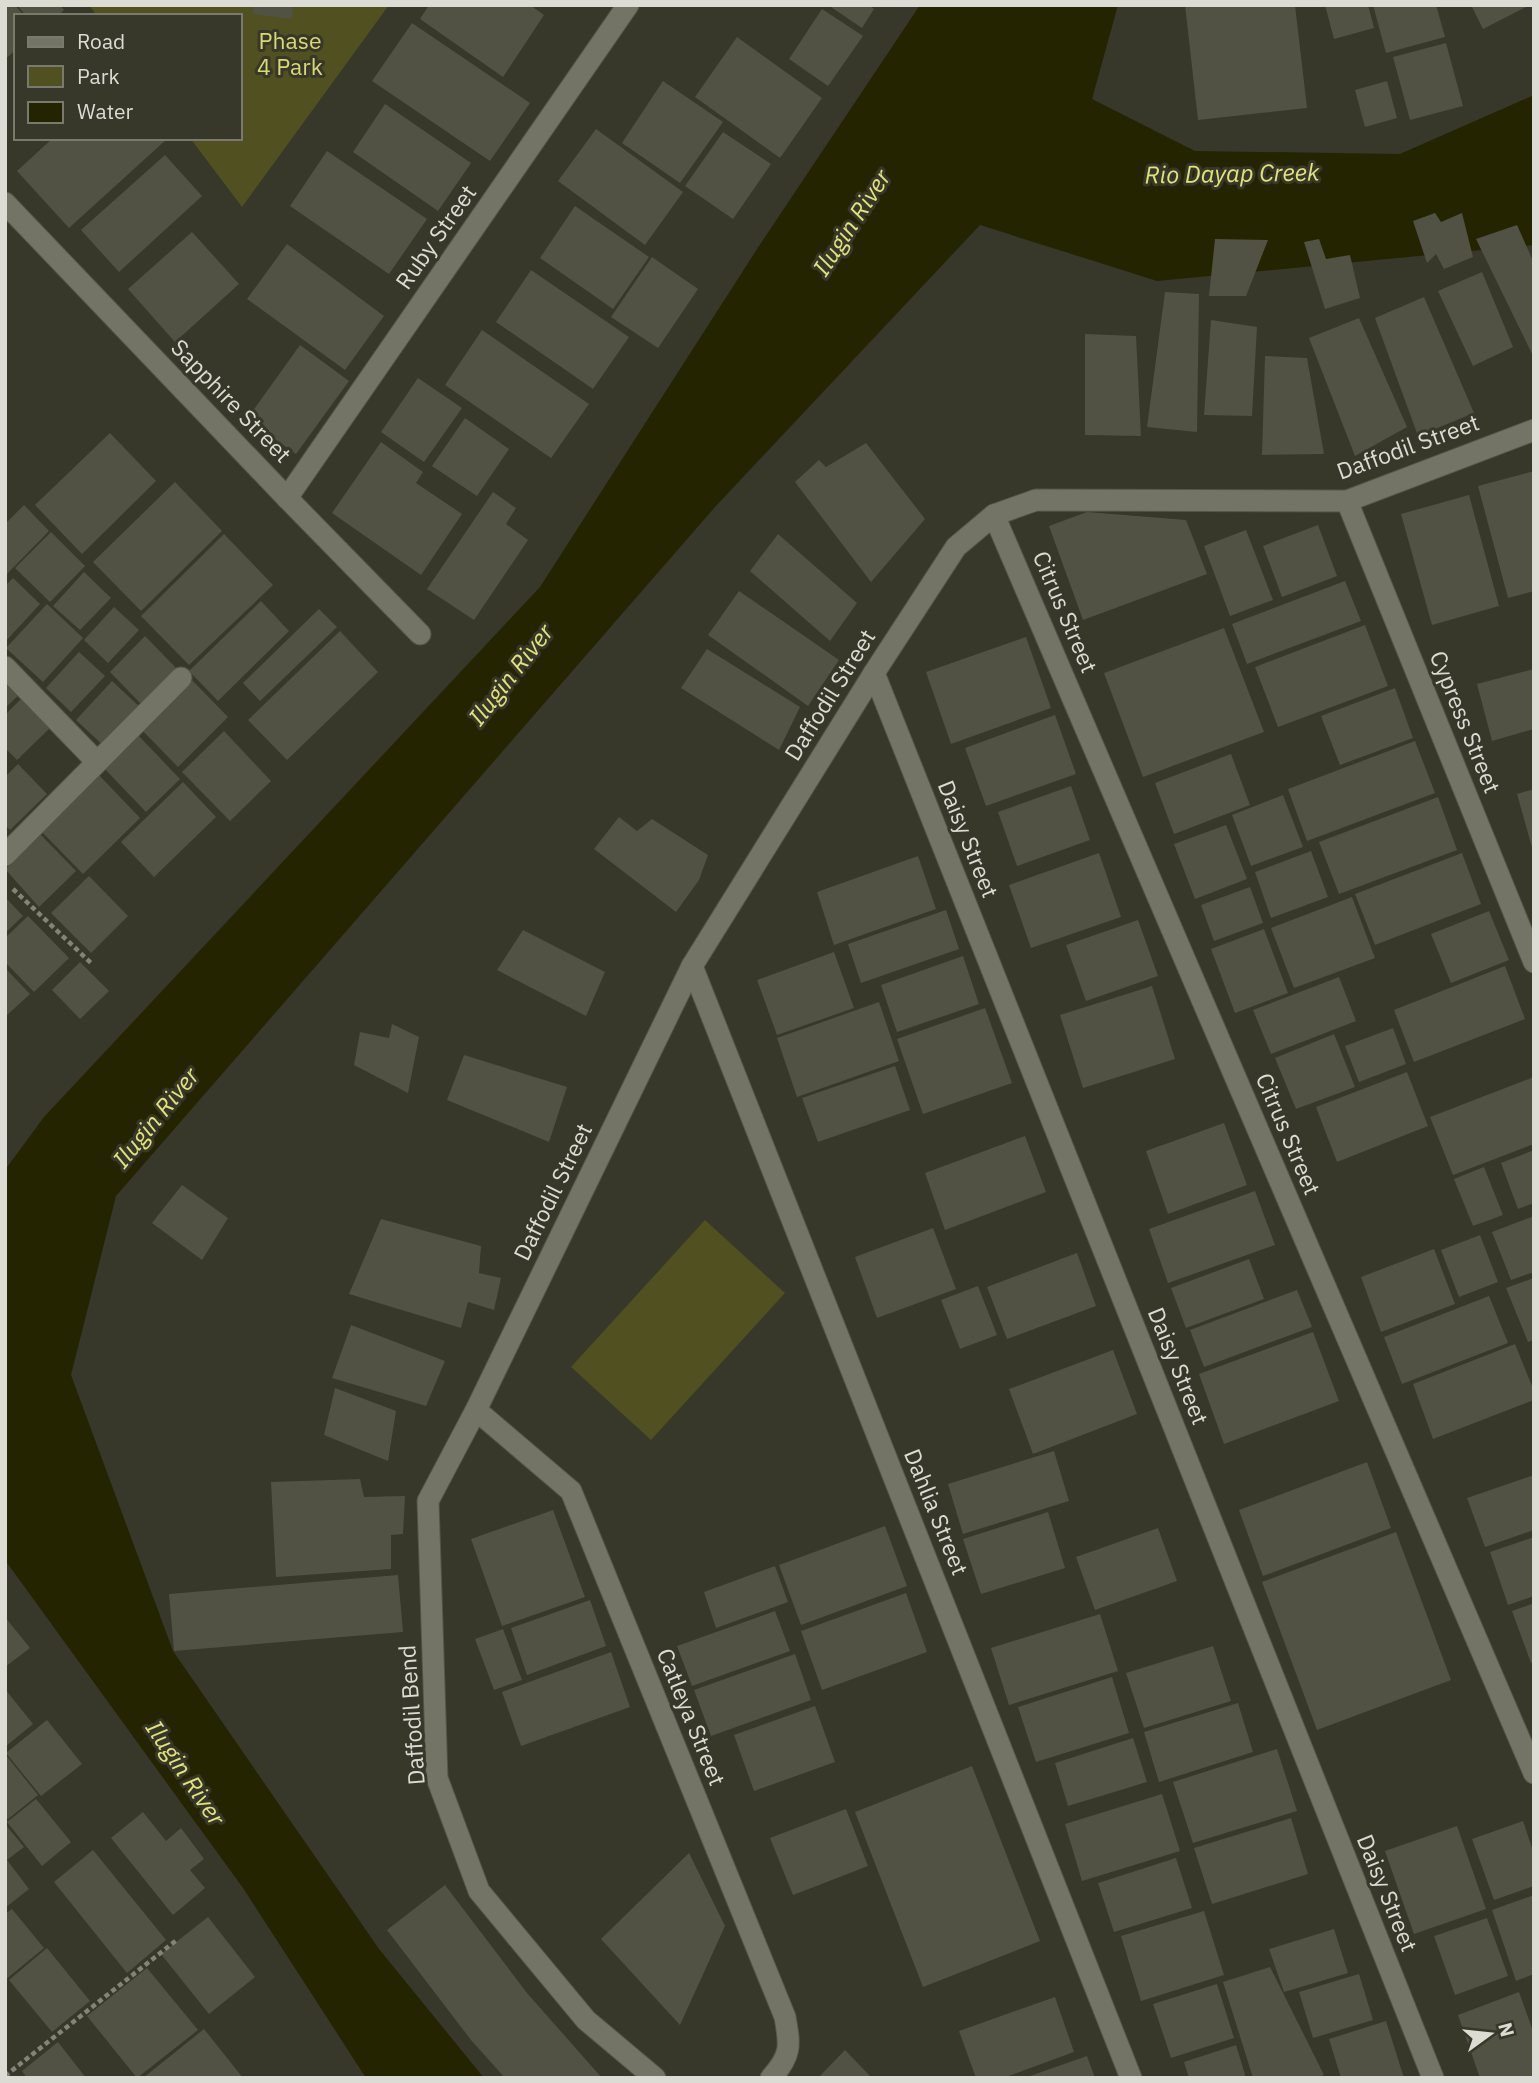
<svg xmlns="http://www.w3.org/2000/svg" width="1539" height="2083" font-family="'IBM Plex Sans',sans-serif">
<rect width="100%" height="100%" fill="#37372a"/>
<g fill="#515020">
<polygon points="89,5 389,5 242,207 190,138 240,138 240,16 97,16"/>
<polygon points="705,1220 785,1293 651,1440 571,1367"/>
</g>
<polygon fill="#252400" points="920,5 1118,5 1092,99 1195,151 1400,154 1534,95 1534,245 1157,281 980,225 715,507 116,1196 71,1375 173,1651 379,1949 484,2078 366,2078 243,1888 5,1560 5,1170 44,1117 540,587 759,246"/>
<g fill="#515144">
<polygon points="5,5 15,5 24,16 16,16 16,50 5,59"/>
<polygon points="17,5 60,5 64,10 58,16 26,16"/>
<polygon points="254,5 293,5 292,19 253,14"/>
<polygon points="429,5 530,5 544,15 503,77 420,19"/>
<polygon points="828,5 869,5 874,9 862,28"/>
<polygon points="1185,5 1295,5 1307,108 1198,120"/>
<polygon points="1325,5 1368,5 1374,28 1334,39"/>
<polygon points="1373,5 1436,5 1445,37 1386,53"/>
<polygon points="1471,5 1530,5 1483,29"/>
<polygon points="822,9 863,36 828,86 789,59"/>
<polygon points="412,23 530,103 490,161 372,81"/>
<polygon points="737,37 822,98 780,158 695,97"/>
<polygon points="1446,43 1463,106 1410,120 1393,57"/>
<polygon points="663,81 723,122 680,183 622,143"/>
<polygon points="1387,81 1397,118 1365,127 1355,90"/>
<polygon points="385,104 471,163 438,211 353,152"/>
<polygon points="596,129 683,192 645,245 558,181"/>
<polygon points="723,132 771,164 733,219 685,186"/>
<polygon points="53,138 168,138 69,228 17,171"/>
<polygon points="327,151 427,219 389,274 290,206"/>
<polygon points="165,155 202,196 119,272 81,230"/>
<polygon points="575,206 649,257 613,309 540,258"/>
<polygon points="1435,213 1441,222 1462,213 1473,257 1444,269 1436,254 1427,263 1413,221"/>
<polygon points="1517,225 1534,263 1534,358 1476,239"/>
<polygon points="192,232 239,284 175,342 128,289"/>
<polygon points="1215,239 1268,240 1246,296 1209,296"/>
<polygon points="1319,239 1326,259 1350,255 1360,298 1325,309 1304,242"/>
<polygon points="287,244 384,316 345,370 247,299"/>
<polygon points="652,257 698,289 658,348 611,317"/>
<polygon points="531,270 629,337 593,389 496,322"/>
<polygon points="1482,272 1513,347 1473,366 1438,291"/>
<polygon points="1165,292 1199,294 1197,432 1147,427"/>
<polygon points="1424,297 1474,413 1418,436 1375,318"/>
<polygon points="1359,318 1407,427 1355,456 1309,338"/>
<polygon points="1211,320 1257,327 1252,416 1204,415"/>
<polygon points="482,330 589,404 551,458 445,385"/>
<polygon points="1085,334 1136,336 1141,436 1085,435"/>
<polygon points="300,345 349,381 296,454 247,419"/>
<polygon points="1265,356 1307,358 1324,454 1262,455"/>
<polygon points="418,378 462,408 424,462 381,432"/>
<polygon points="465,418 509,449 477,496 432,466"/>
<polygon points="110,433 156,481 82,554 35,505"/>
<polygon points="381,442 423,472 416,483 462,514 421,575 332,513"/>
<polygon points="866,443 925,519 871,582 795,482 819,460 826,467"/>
<polygon points="1534,471 1534,591 1508,598 1478,486"/>
<polygon points="175,482 222,531 141,611 93,562"/>
<polygon points="493,492 516,508 506,524 528,540 474,620 427,589"/>
<polygon points="1469,495 1499,606 1432,625 1401,514"/>
<polygon points="24,505 49,531 5,576 5,524"/>
<polygon points="1087,512 1186,520 1207,574 1083,620 1049,526"/>
<polygon points="1318,525 1337,576 1282,597 1263,546"/>
<polygon points="1246,530 1273,600 1230,616 1204,546"/>
<polygon points="51,532 85,566 50,602 15,568"/>
<polygon points="224,534 273,585 189,665 141,616"/>
<polygon points="778,534 857,603 830,641 750,571"/>
<polygon points="84,572 111,598 80,630 53,606"/>
<polygon points="13,578 40,604 5,642 5,586"/>
<polygon points="1345,581 1361,621 1247,664 1232,624"/>
<polygon points="739,591 839,660 808,706 708,635"/>
<polygon points="261,601 289,631 218,701 189,671"/>
<polygon points="47,604 83,638 43,682 6,648"/>
<polygon points="114,607 139,630 108,663 84,640"/>
<polygon points="319,609 337,627 260,701 243,683"/>
<polygon points="1365,625 1388,686 1278,727 1255,667"/>
<polygon points="1224,628 1264,732 1143,777 1104,673"/>
<polygon points="340,631 378,672 287,760 248,720"/>
<polygon points="145,636 179,671 143,706 110,672"/>
<polygon points="1026,637 1051,708 951,744 926,672"/>
<polygon points="707,649 800,707 779,750 681,688"/>
<polygon points="79,652 105,676 71,712 46,688"/>
<polygon points="1534,669 1534,729 1492,741 1477,684"/>
<polygon points="5,675 22,692 5,708"/>
<polygon points="190,678 228,717 178,767 139,727"/>
<polygon points="112,681 142,709 106,748 76,720"/>
<polygon points="1395,688 1413,738 1340,765 1321,716"/>
<polygon points="24,696 53,725 17,760 5,748 5,715"/>
<polygon points="1055,715 1076,774 986,806 965,748"/>
<polygon points="224,731 271,781 230,821 182,772"/>
<polygon points="135,732 180,779 146,812 101,765"/>
<polygon points="1415,741 1435,793 1307,841 1288,789"/>
<polygon points="1231,754 1250,805 1174,834 1155,783"/>
<polygon points="18,764 47,794 10,830 5,825 5,777"/>
<polygon points="97,773 140,818 83,874 39,829"/>
<polygon points="183,782 216,817 154,877 121,842"/>
<polygon points="1071,786 1090,840 1017,866 998,812"/>
<polygon points="1534,789 1534,851 1533,851 1517,794"/>
<polygon points="1283,795 1303,847 1251,866 1232,815"/>
<polygon points="1438,797 1457,850 1339,894 1319,842"/>
<polygon points="619,817 637,831 652,819 708,855 699,880 676,912 594,849"/>
<polygon points="1226,825 1247,879 1195,899 1174,844"/>
<polygon points="41,835 76,871 39,907 5,869"/>
<polygon points="1311,851 1328,897 1271,918 1255,872"/>
<polygon points="1099,853 1121,917 1031,948 1009,885"/>
<polygon points="1462,853 1481,904 1375,945 1355,894"/>
<polygon points="918,856 936,909 834,945 817,892"/>
<polygon points="89,876 128,916 91,953 51,913"/>
<polygon points="1250,887 1263,923 1214,941 1201,905"/>
<polygon points="5,897 23,916 5,933"/>
<polygon points="1352,897 1375,958 1294,988 1271,928"/>
<polygon points="946,910 959,949 861,983 848,944"/>
<polygon points="1489,911 1509,960 1451,983 1431,934"/>
<polygon points="28,916 69,958 34,992 5,962 5,938"/>
<polygon points="1138,920 1158,976 1086,1001 1066,945"/>
<polygon points="1264,929 1288,993 1235,1013 1211,949"/>
<polygon points="523,930 605,972 586,1016 497,970"/>
<polygon points="834,952 854,1008 777,1035 757,980"/>
<polygon points="963,956 979,1004 897,1032 881,985"/>
<polygon points="80,962 109,991 80,1019 52,990"/>
<polygon points="1505,966 1525,1019 1414,1062 1394,1010"/>
<polygon points="5,968 30,994 5,1017"/>
<polygon points="1339,977 1356,1021 1271,1054 1253,1010"/>
<polygon points="1152,986 1175,1059 1083,1088 1060,1015"/>
<polygon points="879,1002 899,1061 797,1097 777,1038"/>
<polygon points="985,1008 1012,1083 923,1114 897,1039"/>
<polygon points="392,1024 419,1037 408,1093 354,1065 360,1032 389,1038"/>
<polygon points="1393,1028 1406,1064 1359,1082 1345,1046"/>
<polygon points="1334,1034 1355,1087 1296,1109 1275,1058"/>
<polygon points="464,1055 567,1087 549,1142 447,1100"/>
<polygon points="895,1066 910,1110 818,1142 802,1098"/>
<polygon points="1407,1072 1428,1126 1337,1162 1316,1107"/>
<polygon points="1534,1077 1534,1144 1453,1175 1430,1117"/>
<polygon points="1224,1123 1247,1185 1168,1214 1146,1151"/>
<polygon points="1025,1136 1046,1192 945,1230 925,1173"/>
<polygon points="1534,1150 1534,1203 1518,1209 1501,1163"/>
<polygon points="1484,1167 1503,1215 1473,1226 1454,1179"/>
<polygon points="182,1185 228,1218 202,1260 152,1223"/>
<polygon points="1255,1191 1275,1245 1168,1283 1149,1229"/>
<polygon points="1534,1216 1534,1272 1511,1280 1492,1232"/>
<polygon points="381,1219 481,1246 479,1273 501,1278 494,1310 468,1302 461,1328 349,1294"/>
<polygon points="933,1228 956,1289 877,1318 855,1257"/>
<polygon points="1480,1235 1498,1282 1459,1297 1441,1250"/>
<polygon points="1434,1249 1455,1304 1381,1332 1361,1277"/>
<polygon points="1077,1253 1096,1306 1007,1339 987,1287"/>
<polygon points="1249,1259 1264,1299 1186,1328 1171,1288"/>
<polygon points="1534,1278 1534,1340 1528,1342 1506,1288"/>
<polygon points="978,1286 997,1335 960,1349 941,1300"/>
<polygon points="1297,1290 1312,1327 1204,1367 1190,1330"/>
<polygon points="1489,1296 1508,1343 1402,1384 1384,1337"/>
<polygon points="351,1325 445,1361 426,1406 332,1378"/>
<polygon points="1313,1332 1339,1401 1224,1444 1199,1374"/>
<polygon points="1515,1344 1534,1391 1534,1400 1433,1439 1413,1384"/>
<polygon points="1113,1350 1137,1414 1033,1454 1009,1389"/>
<polygon points="335,1388 396,1411 388,1461 324,1435"/>
<polygon points="1054,1451 1069,1501 963,1534 948,1484"/>
<polygon points="1367,1462 1391,1528 1263,1576 1239,1510"/>
<polygon points="1534,1475 1534,1530 1485,1547 1467,1498"/>
<polygon points="360,1479 364,1497 405,1496 403,1534 391,1535 391,1569 276,1577 271,1482"/>
<polygon points="553,1510 585,1597 502,1626 471,1539"/>
<polygon points="1048,1512 1065,1568 981,1594 963,1539"/>
<polygon points="885,1526 907,1586 801,1625 779,1565"/>
<polygon points="1158,1528 1177,1581 1095,1610 1076,1557"/>
<polygon points="1396,1532 1451,1680 1317,1730 1262,1582"/>
<polygon points="1534,1537 1534,1596 1508,1605 1490,1552"/>
<polygon points="775,1566 788,1602 716,1628 704,1592"/>
<polygon points="398,1575 403,1632 174,1651 169,1594"/>
<polygon points="906,1593 927,1652 822,1690 801,1631"/>
<polygon points="590,1600 606,1646 527,1675 511,1628"/>
<polygon points="1534,1603 1534,1662 1531,1663 1512,1611"/>
<polygon points="775,1611 790,1651 692,1686 677,1646"/>
<polygon points="1100,1614 1118,1671 1009,1705 991,1648"/>
<polygon points="5,1617 30,1648 5,1667"/>
<polygon points="503,1629 522,1680 494,1690 475,1639"/>
<polygon points="1213,1646 1231,1701 1144,1728 1126,1673"/>
<polygon points="611,1652 630,1707 521,1746 502,1692"/>
<polygon points="795,1654 811,1700 711,1736 694,1690"/>
<polygon points="1112,1677 1129,1733 1036,1762 1018,1707"/>
<polygon points="5,1689 33,1724 5,1747"/>
<polygon points="1238,1703 1253,1752 1159,1782 1144,1732"/>
<polygon points="815,1706 835,1762 754,1791 734,1735"/>
<polygon points="47,1720 82,1764 41,1796 6,1753"/>
<polygon points="1133,1738 1147,1782 1068,1806 1055,1763"/>
<polygon points="1277,1749 1297,1811 1193,1843 1173,1782"/>
<polygon points="5,1754 38,1795 8,1819 5,1816"/>
<polygon points="972,1766 1040,1941 923,1987 855,1812"/>
<polygon points="1162,1794 1180,1851 1082,1881 1065,1824"/>
<polygon points="36,1799 71,1842 42,1866 7,1822"/>
<polygon points="846,1809 868,1866 793,1895 770,1838"/>
<polygon points="143,1812 166,1841 181,1828 204,1859 190,1870 205,1888 173,1915 111,1838"/>
<polygon points="1291,1818 1308,1874 1212,1904 1194,1848"/>
<polygon points="1523,1821 1534,1854 1534,1886 1494,1900 1472,1839"/>
<polygon points="5,1824 24,1847 7,1860 29,1889 5,1908"/>
<polygon points="1457,1826 1486,1909 1414,1934 1385,1851"/>
<polygon points="93,1850 166,1940 127,1973 54,1882"/>
<polygon points="689,1853 725,1926 680,2025 601,1939"/>
<polygon points="1176,1858 1192,1908 1114,1932 1098,1883"/>
<polygon points="445,1885 527,1993 602,2078 505,2078 471,2040 387,1930"/>
<polygon points="1534,1895 1534,1974 1516,1981 1492,1910"/>
<polygon points="12,1909 44,1948 5,1980 5,1914"/>
<polygon points="1204,1911 1224,1975 1141,2001 1121,1936"/>
<polygon points="208,1917 255,1977 209,2014 161,1954"/>
<polygon points="1487,1918 1508,1976 1455,1995 1434,1936"/>
<polygon points="1334,1929 1348,1973 1284,1992 1269,1949"/>
<polygon points="47,1948 90,2001 52,2032 9,1980"/>
<polygon points="1270,1967 1324,2075 1315,2078 1253,2078 1223,1982"/>
<polygon points="147,1968 198,2030 137,2078 87,2016"/>
<polygon points="1359,1974 1373,2020 1313,2038 1299,1992"/>
<polygon points="1217,1984 1234,2038 1171,2058 1153,2004"/>
<polygon points="1519,1992 1534,2034 1534,2078 1480,2078 1458,2015"/>
<polygon points="1055,1997 1074,2052 1003,2078 976,2078 959,2031"/>
<polygon points="1386,2021 1404,2078 1341,2078 1329,2039"/>
<polygon points="204,2029 243,2078 143,2078"/>
<polygon points="58,2042 86,2078 27,2078 22,2071"/>
<polygon points="1236,2045 1246,2078 1189,2078 1184,2062"/>
<polygon points="845,2050 872,2078 818,2078"/>
<polygon points="1087,2056 1095,2078 1027,2078 1027,2077"/>
</g>
<g fill="none" stroke-linecap="round" stroke-linejoin="round">
<g stroke="#545449" stroke-width="23">
<g id="street">
<polyline points="5,203 287,498 420,634"/>
<polyline points="287,498 628,5"/>
<polyline points="1347,501 1534,962"/>
<polyline points="994,515 1534,1773"/>
<polyline points="5,667 97,762"/>
<polyline points="874,673 1433,2078"/>
<polyline points="5,855 181,678"/>
<polyline points="692,966 1131,2078"/>
<path d="M 476,1410 L 571,1491 L 785,2017 C 790,2045 792,2055 771,2078"/>
<polyline points="655,2078 586,2020 479,1891 437,1778 428,1501 476,1410 692,966 874,673 956,547 994,515 1036,500 1347,501 1534,430"/>
</g>
</g>
<g stroke="#838378" stroke-width="4.5" stroke-dasharray="5 3.5" stroke-linecap="butt">
<polyline points="13,889 91,963"/>
<polyline points="5,2076 178,1939"/>
</g>
<use href="#street" stroke="#747466" stroke-width="21"/>
</g>
<g text-anchor="middle" stroke-width="6" stroke-linejoin="round" paint-order="stroke">
<g font-size="23" fill="#dad970" stroke="#37372a">
<text x="290" y="49">Phase<tspan x="290" dy="26">4 Park</tspan></text>
</g>
<g font-size="23" fill="#dcdcd4" stroke="#37372a">
<text transform="translate(436 237) rotate(-55)" y="8">Ruby Street</text>
<text transform="translate(231 401) rotate(46)" y="8">Sapphire Street</text>
<text transform="translate(1408 447) rotate(-20)" y="8">Daffodil Street</text>
<text transform="translate(1065 612) rotate(67)" y="8">Citrus Street</text>
<text transform="translate(830 695) rotate(-58)" y="8">Daffodil Street</text>
<text transform="translate(1465 722) rotate(68)" y="8">Cypress Street</text>
<text transform="translate(968 839) rotate(68)" y="8">Daisy Street</text>
<text transform="translate(1288 1134) rotate(67)" y="8">Citrus Street</text>
<text transform="translate(553 1192) rotate(-64)" y="8">Daffodil Street</text>
<text transform="translate(1178 1366) rotate(68)" y="8">Daisy Street</text>
<text transform="translate(936 1512) rotate(68)" y="8">Dahlia Street</text>
<text transform="translate(412 1715) rotate(-94)" y="8">Daffodil Bend</text>
<text transform="translate(691 1717) rotate(68)" y="8">Catleya Street</text>
<text transform="translate(1387 1893) rotate(68)" y="8">Daisy Street</text>
</g>
<g font-size="24" font-style="italic" fill="#e4e37a" stroke="#37372a">
<text transform="translate(1232 174) rotate(-1)" y="8">Rio Dayap Creek</text>
<text transform="translate(852 223) rotate(-57)" y="8">Ilugin River</text>
<text transform="translate(511 675) rotate(-52)" y="8">Ilugin River</text>
<text transform="translate(156 1118) rotate(-51)" y="8">Ilugin River</text>
<text transform="translate(185 1773) rotate(56)" y="8">Ilugin River</text>
</g>
</g>
<rect width="1539" height="2083" fill="none" stroke="#dcdcd4" stroke-width="14"/>
<rect x="14" y="14" width="228" height="126" fill="#37372a" stroke="#79796e" stroke-width="2"/>
<rect x="28" y="37" width="35" height="10" fill="#747466" stroke="#79796e" stroke-width="2"/>
<text x="77" y="49" font-size="21" fill="#dcdcd4">Road</text>
<rect x="28" y="66" width="35" height="21" fill="#515020" stroke="#79796e" stroke-width="2"/>
<text x="77" y="84" font-size="21" fill="#dcdcd4">Park</text>
<rect x="28" y="102" width="35" height="21" fill="#252400" stroke="#79796e" stroke-width="2"/>
<text x="77" y="119" font-size="21" fill="#dcdcd4">Water</text>
<g transform="translate(1490 2034) rotate(75)" stroke="#37372a" stroke-width="5" paint-order="stroke">
<path d="M0-5L12 26L0 18L-12 26Z" fill="#dcdcd4"/>
<text y="-10" font-size="19" font-weight="bold" text-anchor="middle" fill="#dcdcd4">N</text>
</g>
</svg>
